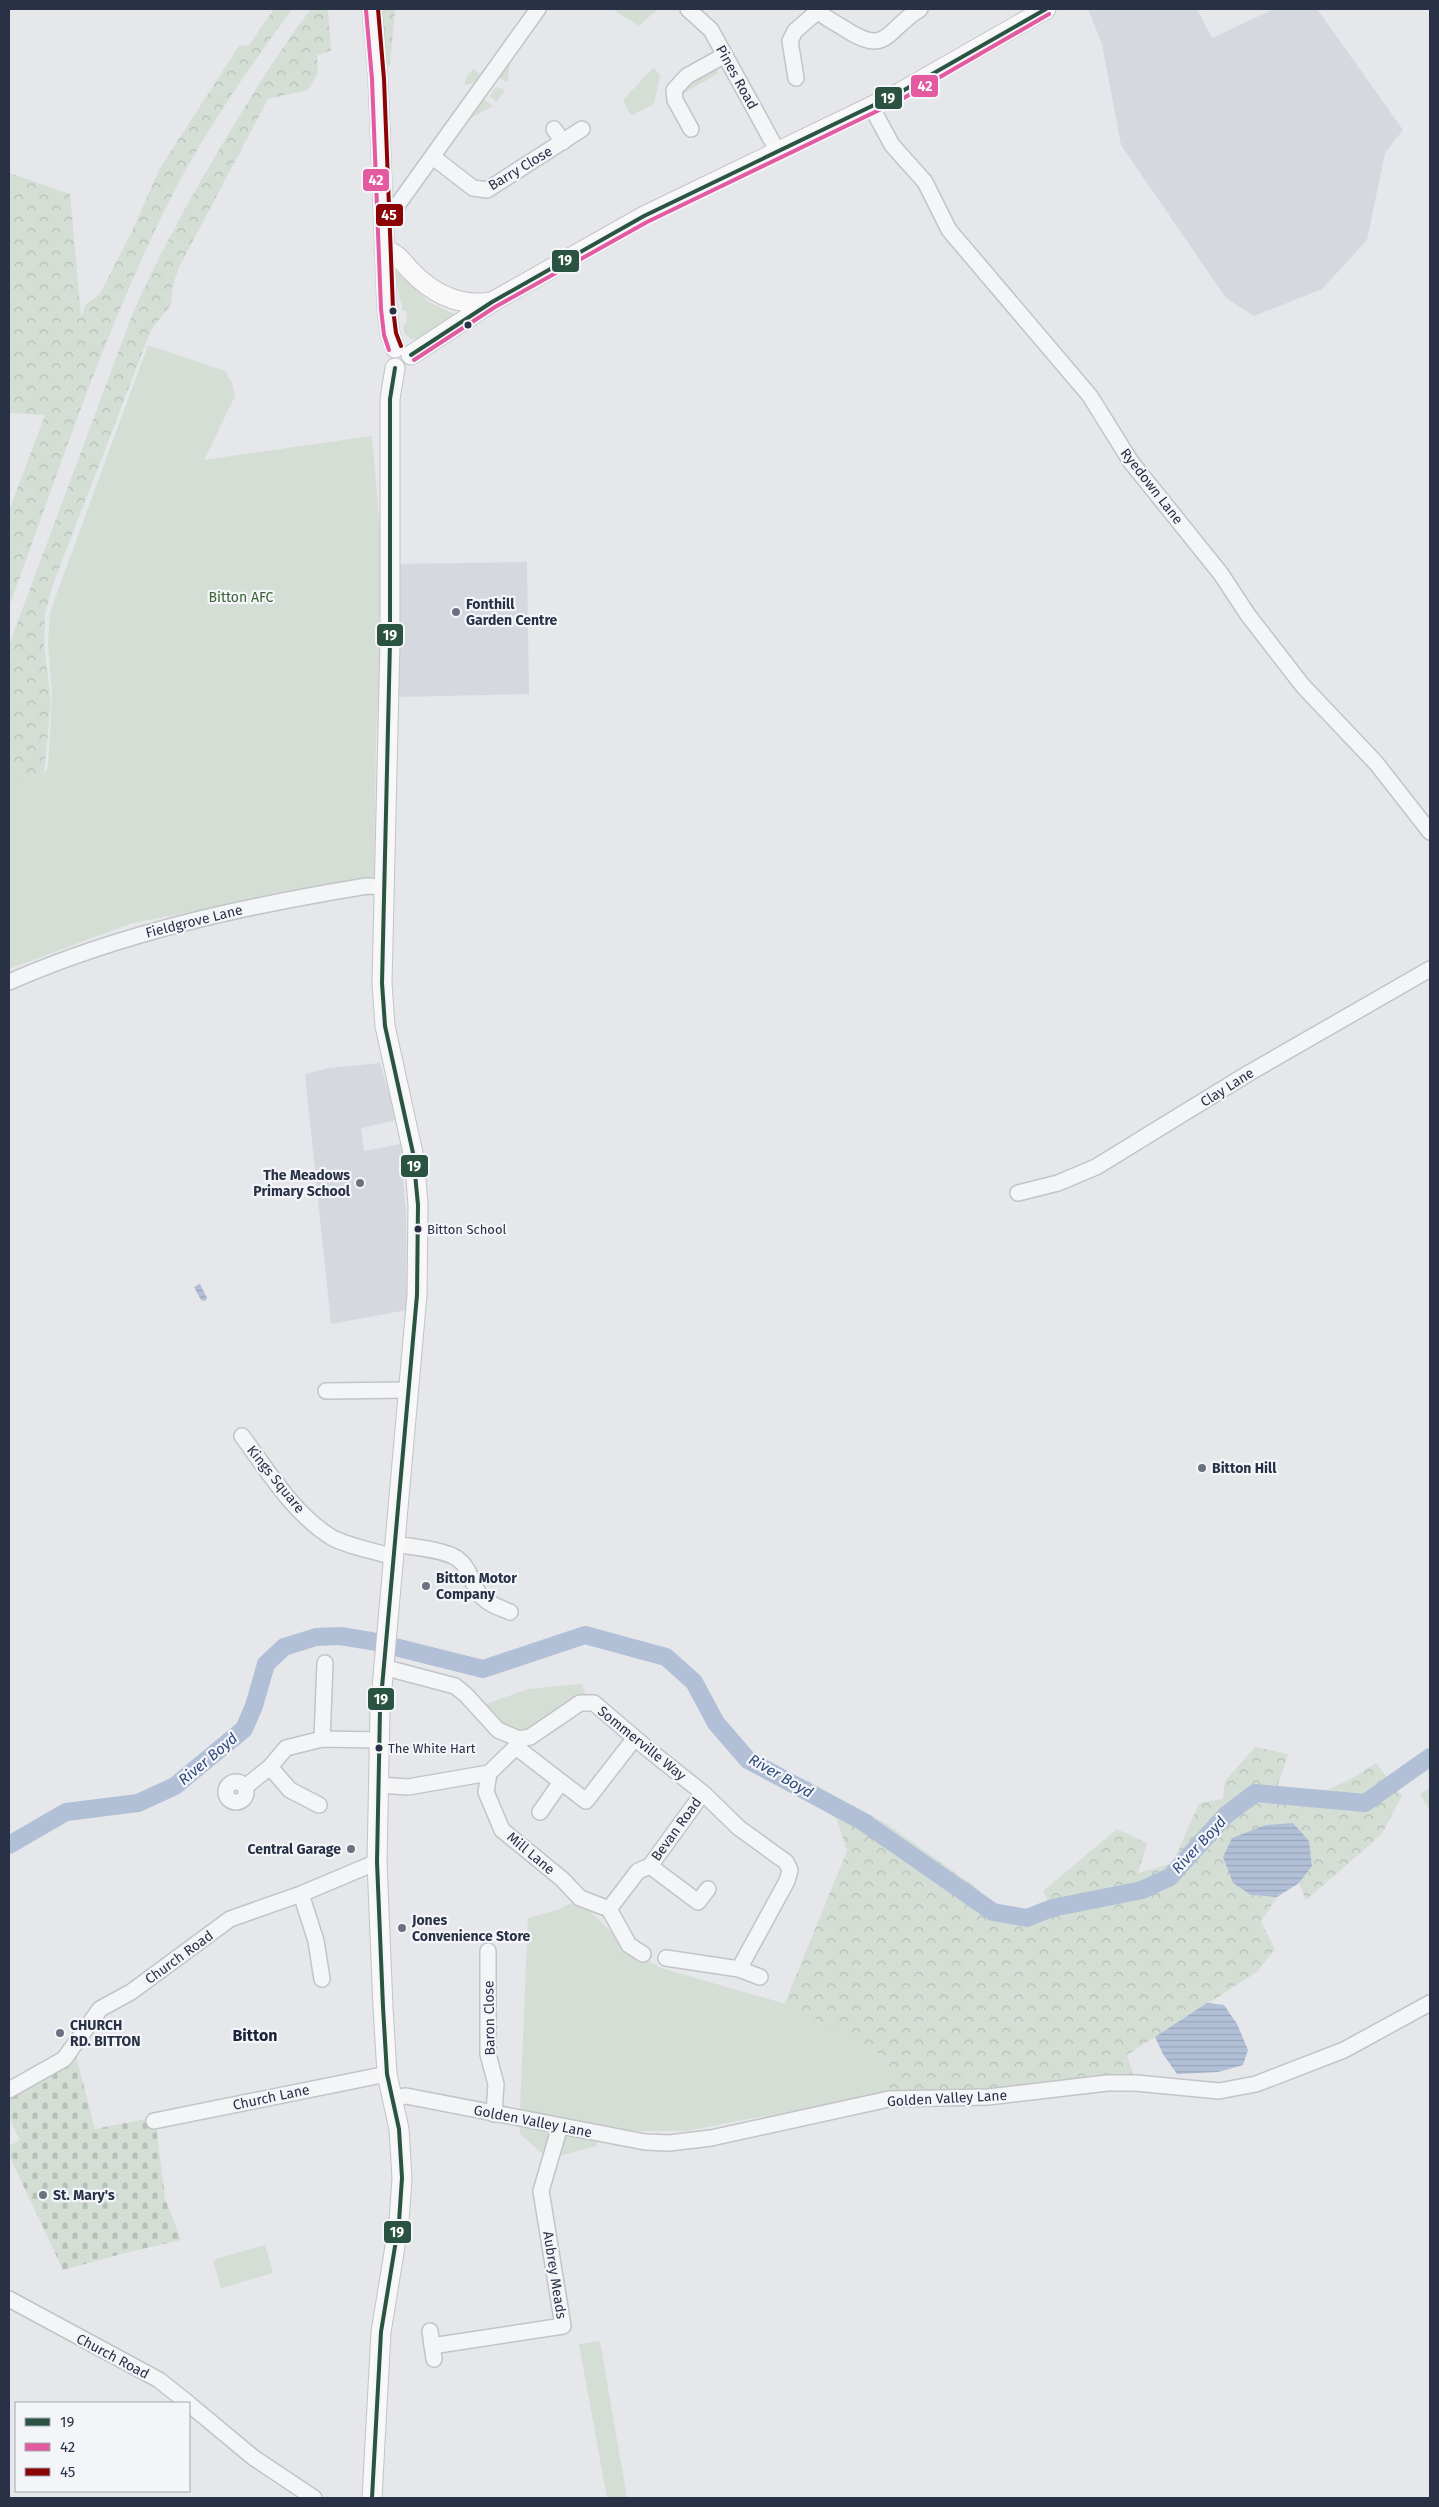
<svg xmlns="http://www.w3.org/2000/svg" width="1439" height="2507" font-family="'Fira Sans',sans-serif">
<defs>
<pattern id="forest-crowns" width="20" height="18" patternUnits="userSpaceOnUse" patternTransform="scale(1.25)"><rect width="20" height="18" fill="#d4ded5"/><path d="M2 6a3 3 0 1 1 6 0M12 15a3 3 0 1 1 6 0" fill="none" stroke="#b6bfb8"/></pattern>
<pattern id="cemetery-stones" width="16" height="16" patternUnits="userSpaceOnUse" patternTransform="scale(1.25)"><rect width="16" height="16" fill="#d4ded5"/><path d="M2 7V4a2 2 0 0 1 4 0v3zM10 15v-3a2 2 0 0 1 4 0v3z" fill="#b6bfb8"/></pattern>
<pattern id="water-rules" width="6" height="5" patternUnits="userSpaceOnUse" patternTransform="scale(1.25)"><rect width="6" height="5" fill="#b1c0d7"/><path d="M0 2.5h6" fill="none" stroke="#98a5ba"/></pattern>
</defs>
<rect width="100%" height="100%" fill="#e5e7ea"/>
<g fill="#d5d8df">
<polygon points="1088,9 1197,9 1212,38 1274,9 1317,9 1403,130 1385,153 1367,240 1322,289 1254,316 1226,298 1121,145 1102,44"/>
<polygon points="527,562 529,694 398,697 396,564"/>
<polygon points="380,1063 397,1120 361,1128 364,1151 401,1144 406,1215 407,1310 331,1324 305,1074 329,1068"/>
</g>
<g fill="#d4ded5">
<polygon points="612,9 658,9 639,26"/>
<polygon points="508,60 510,61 508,82 497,77"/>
<polygon points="654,67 660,76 654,104 633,115 630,114 623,100"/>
<polygon points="716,68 719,73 679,96 681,87"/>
<polygon points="473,69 480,74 473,83 464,85 467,76"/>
<polygon points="496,87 505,90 496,102 490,96"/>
<polygon points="483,99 493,106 467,120 479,102"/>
<polygon points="395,270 429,302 456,315 420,339 411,339 405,334 403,326 407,321 406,311 403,311 393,271"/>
<polygon points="148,345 225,371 232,383 235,396 204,460 372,436 384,577 384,631 376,730 374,878 132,923 9,969 9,782 44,773 48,768 52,697 48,642 50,612"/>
<polygon points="582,1684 587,1700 524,1746 478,1707 528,1689"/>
<polygon points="1430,1788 1430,1812 1420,1794"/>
<polygon points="571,1903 587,1908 632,1953 664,1969 793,2006 887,2058 889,2092 686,2131 625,2131 520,2111 528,1918 557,1910"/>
<polygon points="519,2124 543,2129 549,2134 550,2140 540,2171 543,2154 520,2134"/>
<polygon points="571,2134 597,2140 597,2146 558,2156 562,2137"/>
<polygon points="265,2245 273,2273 221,2288 213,2260"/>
<polygon points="600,2341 627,2498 607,2498 579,2344"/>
</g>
<g fill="url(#forest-crowns)">
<path d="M 274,9 L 292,9 C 251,65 209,125 177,186 C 107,321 61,466 9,607 L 9,511 L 45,415 L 9,413 L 9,173 L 70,194 L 81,317 L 86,304 L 100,294 L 132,231 L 160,168 L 239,46 L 249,45 Z"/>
<path d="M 311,9 L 328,9 L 331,51 L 317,55 L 318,73 L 308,90 L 268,99 L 179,267 L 172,288 L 171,305 L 151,330 L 52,587 L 45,614 L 44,646 L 51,701 L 44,773 L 9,782 L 9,645 L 134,310 C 163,246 198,184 235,123 C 259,84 283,45 311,9 Z"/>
<polygon points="379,9 395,9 390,65 385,68"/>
<polygon points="1255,1747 1288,1754 1277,1788 1323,1792 1353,1778 1376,1763 1402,1796 1381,1835 1306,1900 1299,1883 1312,1866 1309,1841 1293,1823 1251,1895 1277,1897 1261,1922 1275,1949 1257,1972 1127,2055 1135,2080 989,2092 889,2092 887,2058 793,2007 784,2005 847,1851 837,1820 805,1789 808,1781 887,1824 978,1889 993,1912 1027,1918 1052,1908 1043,1891 1117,1829 1147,1843 1138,1873 1173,1863 1199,1803 1223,1799 1225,1781"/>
</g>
<polygon fill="url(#cemetery-stones)" points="76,2056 95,2129 155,2117 165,2198 181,2240 125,2253 63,2270 9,2155 9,2146 20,2140 9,2117 9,2096"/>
<g fill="url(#water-rules)">
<polygon points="200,1284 207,1298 205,1301 201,1300 194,1287"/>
<polygon points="1293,1823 1309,1841 1312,1866 1299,1883 1277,1897 1251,1895 1233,1883 1223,1857 1232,1838 1266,1825"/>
<polygon points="1207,2003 1224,2005 1237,2024 1248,2050 1243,2065 1218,2072 1177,2074 1163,2054 1155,2037"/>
</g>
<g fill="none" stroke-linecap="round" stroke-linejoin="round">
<polyline stroke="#b1c0d7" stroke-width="18" points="9,1845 66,1812 138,1803 175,1786 244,1729 254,1706 266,1664 284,1647 316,1637 340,1636 371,1641 483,1669 585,1635 666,1657 694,1682 716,1723 748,1760 862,1821 993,1912 1027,1918 1052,1908 1142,1890 1170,1877 1226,1815 1255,1793 1365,1803 1430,1757"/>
<g stroke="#c2c4c8" stroke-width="18">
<g id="minor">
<polyline points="688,9 711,30 778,152"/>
<path d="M 817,9 C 822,17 834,22 842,27 C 888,58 884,31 920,9"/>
<polyline points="796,78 790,41 795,31 818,11"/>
<polyline points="871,106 892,145 925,182 949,230 1090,396 1131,462 1221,574 1248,615 1303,686 1376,763 1430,832"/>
<polyline points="554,129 563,142"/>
<polyline points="691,129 675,100 674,90 687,76 725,55"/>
<polyline points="433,157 473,188 487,190 582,129"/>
<polyline points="383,213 390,212 396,207 538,9"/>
<path d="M 9,982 C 123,932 245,906 367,886 L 385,887"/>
<polyline points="1018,1193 1058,1183 1096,1167 1249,1073 1430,969"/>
<polyline points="326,1391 408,1390"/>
<path d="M 242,1436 C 268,1471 293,1513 331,1537 C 346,1546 375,1551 393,1557"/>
<path d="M 394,1544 C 411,1547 444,1549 458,1559 C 469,1567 471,1581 478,1592 C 485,1603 498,1607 510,1612"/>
<polyline points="383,1667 455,1686 466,1695 498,1730 519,1739 530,1737 580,1703 594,1703 649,1750 703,1793 739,1828 786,1862 790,1870 787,1881 739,1969 666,1958"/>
<polyline points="322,1739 325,1663"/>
<polyline points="516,1747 586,1801 631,1743"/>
<polyline points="270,1767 290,1790 319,1805"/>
<polyline points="489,1773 486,1792 502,1830 562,1879 580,1898 609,1909"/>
<circle cx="236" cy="1792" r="10"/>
<polyline points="379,1785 408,1787 489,1773 516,1747 519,1739"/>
<polyline points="245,1787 270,1767 286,1748 322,1739 380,1740"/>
<polyline points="540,1812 561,1782"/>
<polyline points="650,1866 698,1902 708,1889"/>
<polyline points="301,1894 316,1941 322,1979"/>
<polyline points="609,1909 638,1871 650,1866 703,1793"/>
<polyline points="609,1909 629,1945 643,1954"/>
<polyline points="488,1951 488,2054 496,2084 494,2114"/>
<polyline points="739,1969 760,1977"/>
<polyline points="9,2090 64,2059 100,2009 131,1992 230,1919 301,1894 377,1862"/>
<polyline points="392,2098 406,2096 645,2142 669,2143 711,2138 889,2099 988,2097 1107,2083 1136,2083 1219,2091 1256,2084 1344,2050 1430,2003"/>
<polyline points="154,2121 387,2074"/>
<polyline points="9,2299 159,2380 188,2403"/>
<polyline points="430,2331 434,2359"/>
<polyline points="432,2346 563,2326 541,2191 560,2126"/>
<polyline points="189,2404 254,2458 314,2498"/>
</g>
</g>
<g stroke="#c1c3c8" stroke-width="21">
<g id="major">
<polyline points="372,9 378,79 387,309 390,334 395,348"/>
<path d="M 384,250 C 397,252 403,263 411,271 C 433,294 460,307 492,302"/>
<polyline points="411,355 492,302 644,216 899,93 1046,9"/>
<polyline points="372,2498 381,2332 399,2222 402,2178 399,2129 387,2074 383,2007 377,1862 380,1710 417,1295 418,1205 416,1178 413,1153 385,1026 382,983 390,642 390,399 395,368"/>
</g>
</g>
<use href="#minor" stroke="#f4f5f7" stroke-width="15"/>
<use href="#major" stroke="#f8f8f8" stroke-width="19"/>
<g stroke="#f3f5f9" stroke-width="8">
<g id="bus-1">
<polyline points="411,355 492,302 644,216 899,93 1046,9"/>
<polyline points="372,2498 381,2332 399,2222 402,2178 399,2129 387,2074 383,2007 377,1862 380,1710 417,1295 418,1205 413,1153 385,1026 382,983 390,642 390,399 395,368"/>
</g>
</g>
<g stroke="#f3f5f9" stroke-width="8">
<g id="bus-2">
<polyline points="366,10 372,79 381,309 384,335 389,350"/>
<polyline points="414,360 495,307 647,222 902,99 1049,14"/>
</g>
</g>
<g stroke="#f3f5f9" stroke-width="8">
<polyline id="bus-3" points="378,9 384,79 393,309 396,333 401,346"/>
</g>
<use href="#bus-1" stroke="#2b5341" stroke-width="4"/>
<use href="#bus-2" stroke="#e35aa1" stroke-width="4"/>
<use href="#bus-3" stroke="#8b0304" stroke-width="4"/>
</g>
<g fill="#293146" stroke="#f3f5f9" stroke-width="2">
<circle cx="393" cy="311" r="4.5"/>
<circle cx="468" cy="325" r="4.5"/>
<circle cx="418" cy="1229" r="4.5"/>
<circle cx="379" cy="1748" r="4.5"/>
</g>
<g fill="#6b717f" stroke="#f3f5f9" stroke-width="2">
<circle cx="456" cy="612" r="5"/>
<circle cx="360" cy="1183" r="5"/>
<circle cx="1202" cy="1468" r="5"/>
<circle cx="426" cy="1586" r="5"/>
<circle cx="351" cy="1849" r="5"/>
<circle cx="402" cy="1928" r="5"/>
<circle cx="60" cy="2033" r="5"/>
<circle cx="43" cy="2195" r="5"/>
</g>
<g text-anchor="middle" stroke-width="4.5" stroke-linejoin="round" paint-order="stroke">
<g font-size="13" fill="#293146" stroke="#f3f5f9" text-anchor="start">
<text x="427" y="1234">Bitton School</text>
<text x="388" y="1753">The White Hart</text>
</g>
<g font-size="14" fill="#293146" stroke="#f3f5f9">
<text transform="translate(737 77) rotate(61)" y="5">Pines Road</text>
<text transform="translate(520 168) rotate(-31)" y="5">Barry Close</text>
<text transform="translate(1152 486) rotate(52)" y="5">Ryedown Lane</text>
<text transform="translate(194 921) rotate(-14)" y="5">Fieldgrove Lane</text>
<text transform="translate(1227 1087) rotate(-32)" y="5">Clay Lane</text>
<text transform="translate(276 1479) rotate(51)" y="5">Kings Square</text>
<text transform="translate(642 1743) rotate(39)" y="5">Sommerville Way</text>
<text transform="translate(676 1829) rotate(-54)" y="5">Bevan Road</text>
<text transform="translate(531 1853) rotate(40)" y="5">Mill Lane</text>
<text transform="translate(179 1957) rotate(-36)" y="5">Church Road</text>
<text transform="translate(489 2018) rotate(-91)" y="5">Baron Close</text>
<text transform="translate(271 2097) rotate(-12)" y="5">Church Lane</text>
<text transform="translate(947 2098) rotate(-3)" y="5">Golden Valley Lane</text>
<text transform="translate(533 2121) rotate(11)" y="5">Golden Valley Lane</text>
<text transform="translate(555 2275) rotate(81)" y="5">Aubrey Meads</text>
<text transform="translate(113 2356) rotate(28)" y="5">Church Road</text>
</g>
<g font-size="14" fill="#396335" stroke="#f3f5f9">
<text x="241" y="602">Bitton AFC</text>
</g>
<g font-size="14" font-weight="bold" fill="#293146" stroke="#f3f5f9" text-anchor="start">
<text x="466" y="609">Fonthill<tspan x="466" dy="16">Garden Centre</tspan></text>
<text x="350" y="1180" text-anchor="end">The Meadows<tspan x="350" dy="16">Primary School</tspan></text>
<text x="1212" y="1473">Bitton Hill</text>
<text x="436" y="1583">Bitton Motor<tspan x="436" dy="16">Company</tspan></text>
<text x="341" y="1854" text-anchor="end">Central Garage</text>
<text x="412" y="1925">Jones<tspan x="412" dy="16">Convenience Store</tspan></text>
<text x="70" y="2030">CHURCH<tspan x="70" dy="16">RD. BITTON</tspan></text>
<text x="53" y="2200">St. Mary's</text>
</g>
<g font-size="15" font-style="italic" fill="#2f4b7e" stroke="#f3f5f9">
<text transform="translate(208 1759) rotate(-40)" y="5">River Boyd</text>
<text transform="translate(781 1776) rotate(30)" y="5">River Boyd</text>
<text transform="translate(1199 1845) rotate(-47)" y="5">River Boyd</text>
</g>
<g font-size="16" font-weight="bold" fill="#1b2237" stroke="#f3f5f9">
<text x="255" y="2041">Bitton</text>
</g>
</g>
<g stroke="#f3f5f9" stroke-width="2">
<rect x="910" y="74" width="29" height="24" rx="5" fill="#e35aa1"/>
<rect x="874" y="86" width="29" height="24" rx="5" fill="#2b5341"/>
<rect x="362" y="168" width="28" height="24" rx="5" fill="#e35aa1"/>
<rect x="375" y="203" width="29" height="24" rx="5" fill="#8b0304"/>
<rect x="551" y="249" width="29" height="24" rx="5" fill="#2b5341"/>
<rect x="376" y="623" width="28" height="24" rx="5" fill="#2b5341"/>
<rect x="400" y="1154" width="29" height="24" rx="5" fill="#2b5341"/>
<rect x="367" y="1687" width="28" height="24" rx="5" fill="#2b5341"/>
<rect x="383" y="2220" width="29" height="24" rx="5" fill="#2b5341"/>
</g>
<g font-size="14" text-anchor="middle" font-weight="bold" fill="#fff">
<text x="925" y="91">42</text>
<text x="888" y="103">19</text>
<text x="376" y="185">42</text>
<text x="389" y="220">45</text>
<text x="565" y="265">19</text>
<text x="390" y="640">19</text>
<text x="414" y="1171">19</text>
<text x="381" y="1704">19</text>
<text x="397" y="2237">19</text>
</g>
<rect width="1439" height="2507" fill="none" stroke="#293146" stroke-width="20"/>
<rect x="15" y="2402" width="175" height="90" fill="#f3f5f9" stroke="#a2a7b1"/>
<rect x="25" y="2418" width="25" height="8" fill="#2b5341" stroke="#a2a7b1"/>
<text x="60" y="2427" font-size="15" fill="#293146">19</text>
<rect x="25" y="2443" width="25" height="8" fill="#e35aa1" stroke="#a2a7b1"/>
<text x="60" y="2452" font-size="15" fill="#293146">42</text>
<rect x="25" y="2468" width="25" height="8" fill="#8b0304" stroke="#a2a7b1"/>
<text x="60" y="2477" font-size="15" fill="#293146">45</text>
</svg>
